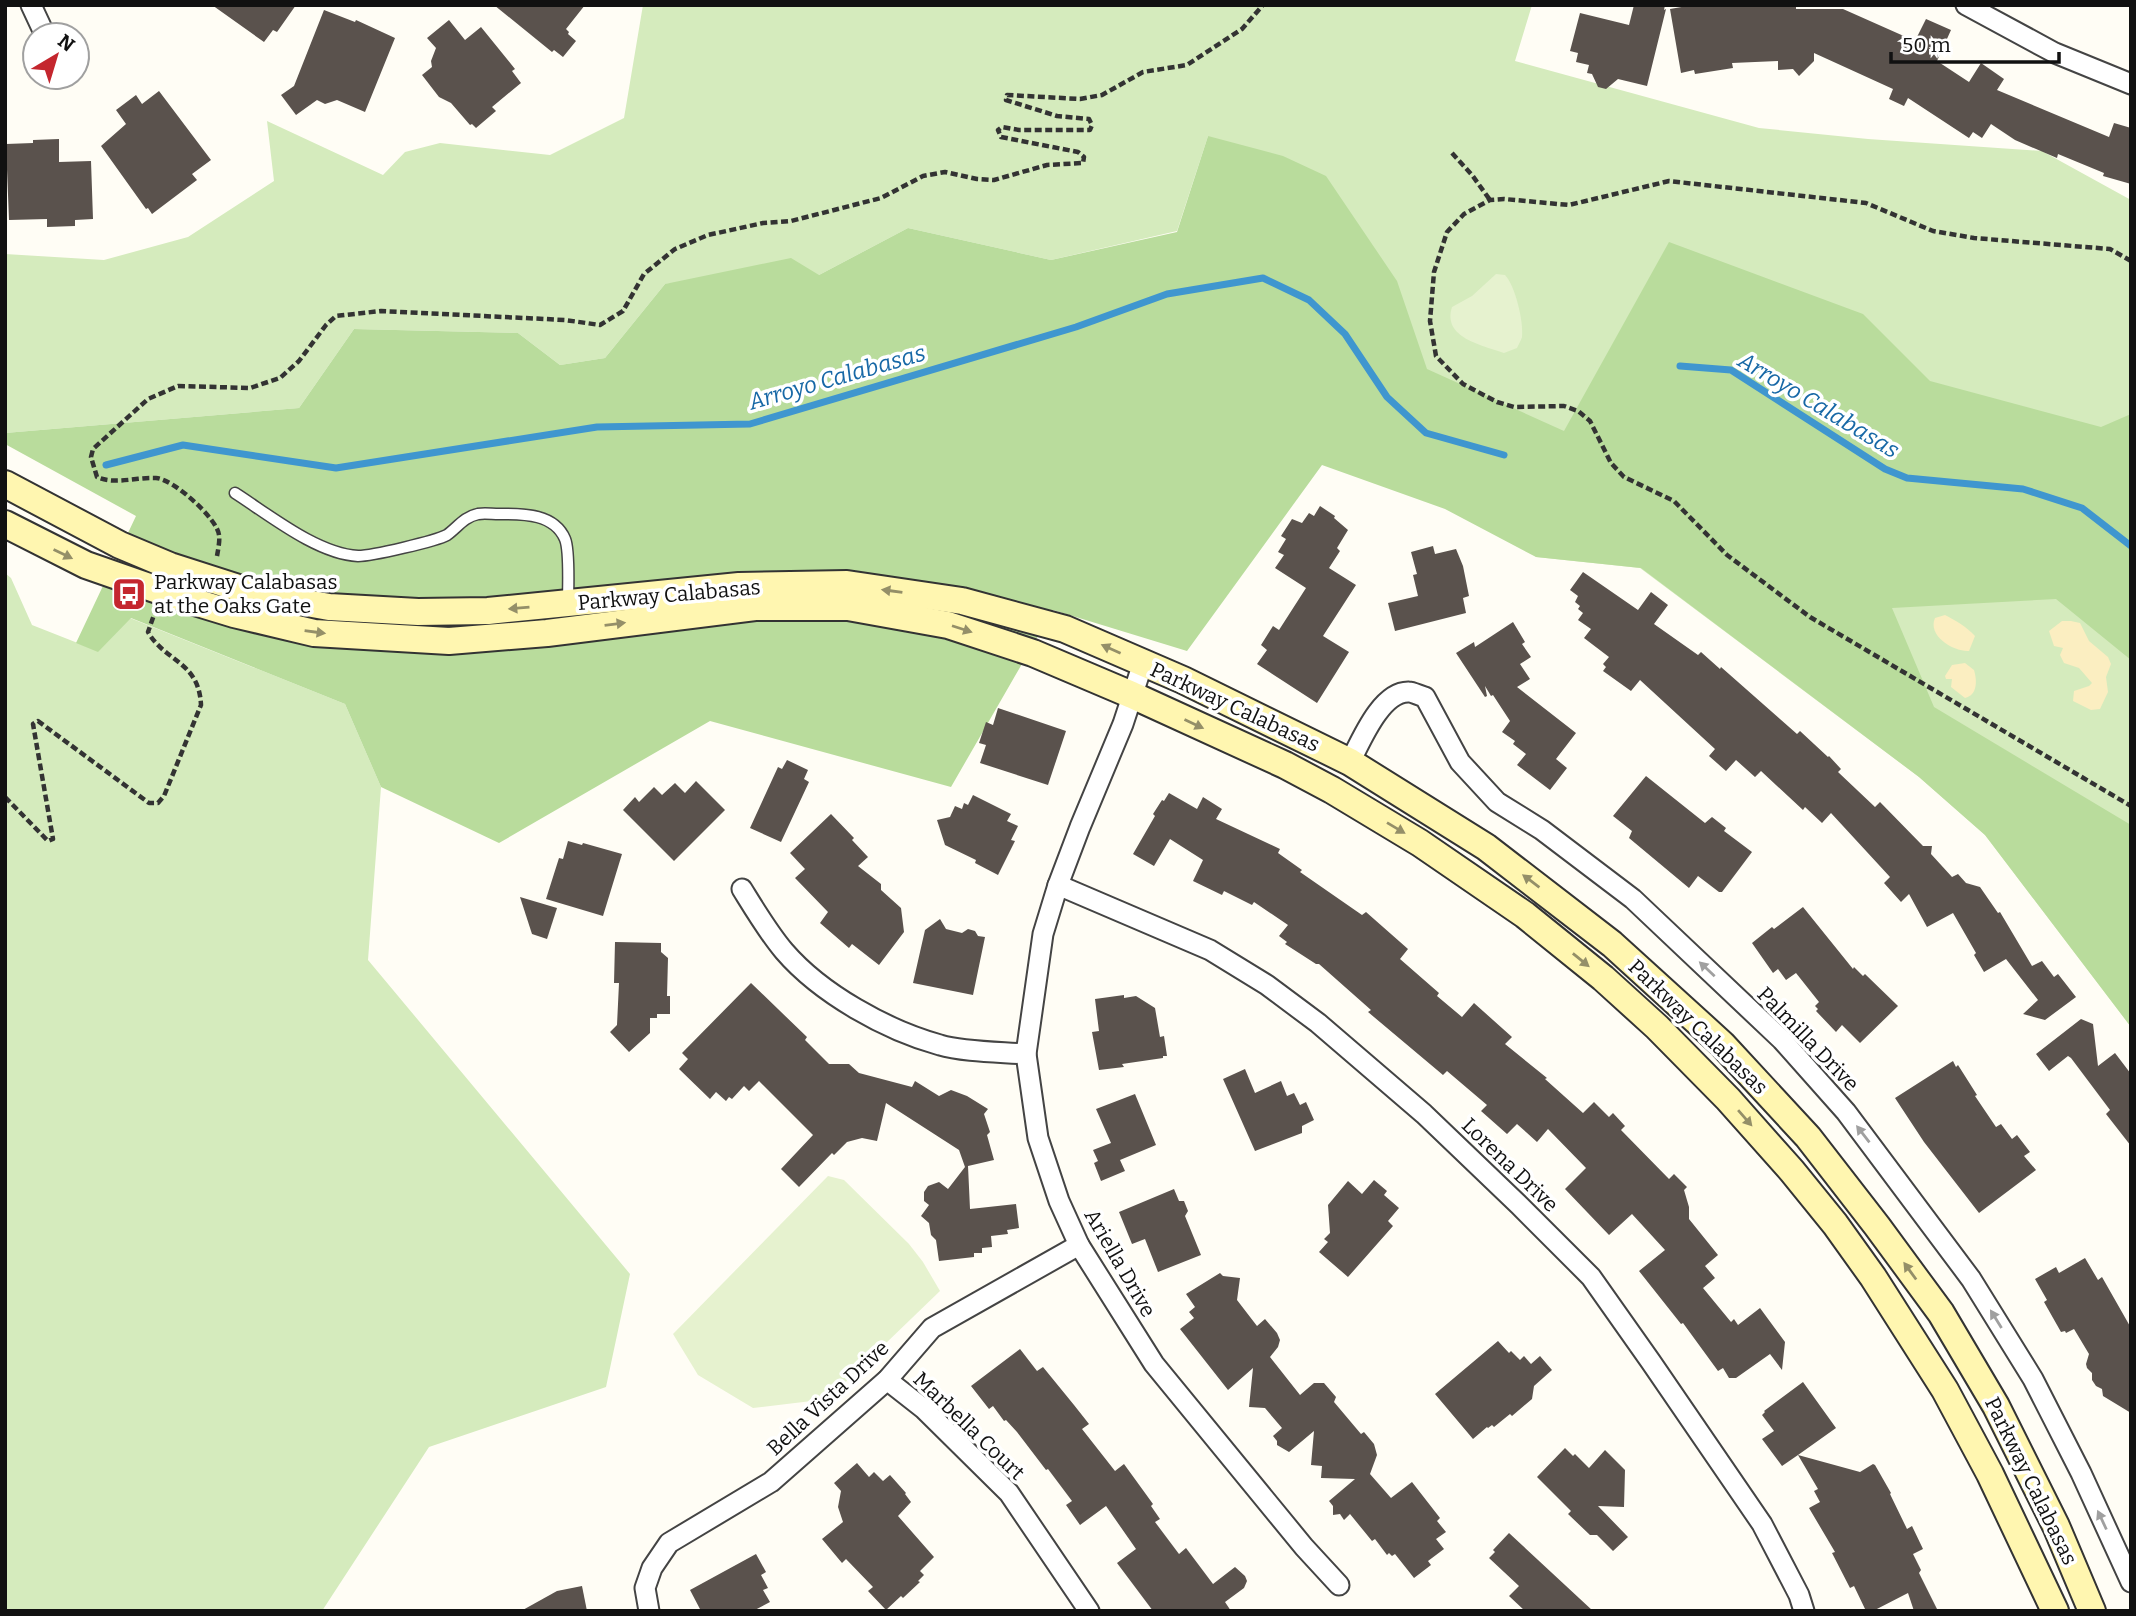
<svg xmlns="http://www.w3.org/2000/svg" width="2136" height="1616" font-family="Bitter,serif">
<rect width="100%" height="100%" fill="#fffdf5"/>
<g fill="#d5ebbd">
<polygon points="643,5 1532,5 1515,61 1759,128 1868,139 2042,151 2131,200 2131,1027 1985,835 1919,777 1640,568 1536,557 1208,136 1177,231 1051,260 908,228 819,275 665,284 605,358 560,365 518,333 354,329 299,408 5,433 5,254 104,260 188,237 274,181 267,121 383,175 405,152 440,143 550,155 624,118"/>
<polygon points="5,573 11,578 32,625 98,651 130,618 345,704 381,787 368,960 630,1274 606,1387 429,1447 322,1611 5,1611"/>
</g>
<polygon fill="#b9dc9c" points="1208,136 1283,156 1326,176 1397,281 1427,369 1564,431 1669,242 1863,314 1930,381 2101,427 2131,414 2131,660 2056,599 1892,608 1934,707 2131,825 2131,1027 1985,835 1919,777 1641,568 1536,557 1445,509 1322,465 1187,651 1053,610 951,787 710,721 499,843 381,787 345,704 131,618 98,652 76,643 136,516 5,444 5,433 299,408 354,329 518,333 560,365 605,358 665,284 791,258 819,275 908,228 1051,260 1177,232"/>
<g fill="#fbeec1">
<path d="M 1945,615 C 1955,620 1967,627 1975,636 L 1969,651 C 1954,652 1927,636 1935,618 Z"/>
<polygon points="2062,621 2071,621 2080,623 2089,641 2108,657 2111,664 2106,677 2108,692 2100,709 2091,710 2073,701 2074,691 2089,686 2092,683 2079,668 2064,663 2060,655 2063,648 2054,646 2049,631"/>
<path d="M 1965,663 L 1974,670 C 1977,680 1978,695 1965,698 L 1951,687 L 1952,679 L 1946,679 L 1945,676 L 1952,665 Z"/>
</g>
<g fill="#e6f2cf">
<path d="M 1496,274 L 1505,275 C 1515,285 1524,322 1522,337 C 1522,338 1518,346 1517,348 L 1504,353 C 1482,345 1442,338 1452,307 L 1472,296 Z"/>
<polygon points="828,1176 844,1180 909,1244 923,1262 940,1291 828,1399 753,1408 698,1375 673,1334"/>
</g>
<g fill="none" stroke-linecap="round" stroke-linejoin="round">
<g stroke="#3f96cf" stroke-width="7">
<polyline points="1680,366 1731,370 1885,469 1907,478 2023,489 2082,508 2131,546"/>
<polyline points="106,465 183,445 336,468 597,427 750,424 1076,327 1167,294 1263,278 1309,300 1345,334 1387,397 1426,433 1504,455"/>
</g>
</g>
<g fill="#5a524d">
<polygon points="212,5 296,5 277,32 273,30 264,42"/>
<polygon points="494,5 585,5 566,29 569,32 568,34 576,41 563,57 554,50 552,52"/>
<polygon points="1634,5 1665,5 1664,10 1666,9 1647,86 1618,79 1606,89 1598,87 1592,74 1587,73 1589,65 1576,62 1578,53 1570,51 1580,13 1629,25"/>
<polygon points="1693,5 1796,5 1796,9 1843,9 1915,41 1926,19 1951,30 1937,61 1969,82 1981,63 2004,79 1997,90 2109,137 2114,123 2131,128 2131,184 2103,176 2104,173 2058,154 2057,158 2015,140 1991,124 1982,138 1973,132 1969,138 1908,98 1904,106 1889,99 1893,89 1814,53 1814,61 1799,76 1793,69 1778,70 1778,61 1732,63 1733,68 1695,74 1694,70 1681,73 1670,9"/>
<polygon points="324,10 355,22 356,20 395,38 365,112 337,100 325,104 317,100 296,115 281,95 294,86"/>
<polygon points="449,20 465,40 481,27 515,69 512,71 521,83 492,107 496,111 476,128 472,124 470,125 451,103 439,97 422,75 432,67 431,61 436,48 427,38"/>
<polygon points="159,91 211,160 192,174 197,180 152,214 148,208 146,209 101,146 126,124 116,110 136,95 142,104"/>
<polygon points="59,139 59,162 91,161 93,219 75,220 75,226 47,227 47,219 9,220 6,144 33,143 33,140"/>
<polygon points="1320,506 1335,516 1334,518 1348,530 1337,548 1340,551 1329,568 1356,585 1323,636 1349,652 1317,703 1257,664 1267,650 1261,645 1273,626 1279,630 1306,588 1275,568 1284,555 1278,552 1286,539 1281,536 1292,519 1302,523 1309,513 1314,516"/>
<polygon points="1433,546 1435,554 1456,549 1463,566 1469,596 1463,598 1466,613 1395,631 1388,603 1418,596 1413,575 1417,574 1411,552"/>
<polygon points="1583,572 1638,610 1651,592 1668,605 1654,624 1698,655 1701,652 1720,669 1721,667 1797,734 1800,731 1828,757 1829,756 1841,769 1838,772 1875,807 1880,802 1923,846 1932,846 1931,854 1952,877 1958,874 1966,883 1980,887 1998,913 2000,912 2032,966 2042,961 2054,977 2058,974 2076,997 2045,1020 2023,1014 2038,1000 2006,959 1984,972 1974,955 1976,953 1953,913 1927,927 1909,894 1901,902 1884,883 1890,877 1831,813 1822,823 1805,807 1803,810 1761,771 1755,777 1736,760 1726,771 1709,756 1715,749 1640,680 1631,691 1603,671 1606,667 1603,664 1609,657 1584,638 1591,629 1578,620 1583,613 1578,609 1580,606 1575,602 1578,596 1570,590"/>
<polygon points="1513,622 1525,642 1522,644 1531,657 1520,664 1530,679 1517,687 1576,733 1556,759 1567,768 1550,790 1517,765 1526,754 1513,744 1515,741 1502,732 1510,721 1493,695 1491,696 1485,686 1487,696 1485,697 1456,653 1474,642 1475,647"/>
<polygon points="998,708 1066,731 1048,785 980,763 986,745 979,743 986,722 993,725"/>
<polygon points="787,760 808,770 804,779 809,782 781,842 750,828 778,767 782,769"/>
<polygon points="1646,776 1705,823 1712,817 1726,828 1724,831 1752,852 1722,892 1719,892 1698,876 1689,888 1629,838 1632,831 1613,816"/>
<polygon points="696,781 725,810 674,861 623,810 635,797 639,802 654,787 662,795 675,783 685,793"/>
<polygon points="1169,793 1197,809 1203,797 1222,809 1216,819 1280,849 1278,853 1302,870 1300,872 1362,915 1366,912 1408,949 1400,959 1439,993 1437,996 1462,1017 1474,1003 1512,1037 1505,1044 1547,1078 1545,1079 1583,1113 1594,1102 1609,1117 1613,1113 1625,1126 1621,1130 1669,1179 1674,1174 1687,1187 1684,1190 1689,1207 1689,1219 1718,1255 1705,1266 1715,1278 1703,1288 1731,1322 1734,1319 1738,1325 1760,1308 1785,1342 1782,1370 1770,1354 1736,1378 1729,1378 1723,1368 1718,1371 1683,1323 1681,1324 1639,1271 1665,1250 1632,1214 1609,1235 1565,1189 1586,1168 1548,1129 1537,1142 1517,1124 1507,1134 1481,1111 1487,1105 1447,1071 1443,1075 1368,1012 1371,1010 1319,964 1316,964 1285,944 1287,942 1279,936 1288,925 1254,902 1252,905 1224,891 1222,895 1193,881 1203,860 1170,839 1154,866 1133,854 1155,816 1153,814 1162,800 1164,801"/>
<polygon points="973,795 1011,814 1007,821 1018,826 1011,840 1015,841 998,875 975,863 976,860 945,845 937,820 950,817 955,806 962,809 964,803 968,805"/>
<polygon points="831,814 854,838 852,840 868,857 858,866 881,884 881,890 901,908 904,932 879,965 852,944 849,948 820,923 828,912 795,878 805,869 790,853"/>
<polygon points="568,841 582,845 583,843 622,854 603,916 546,899 559,858 563,859"/>
<polygon points="520,897 557,908 547,939 532,934"/>
<polygon points="1803,907 1853,969 1854,967 1863,976 1865,974 1898,1006 1860,1043 1842,1025 1836,1032 1816,1011 1818,1009 1815,1006 1819,1002 1796,973 1786,980 1778,969 1773,973 1752,943 1772,927 1774,929"/>
<polygon points="940,919 946,929 962,933 968,929 975,931 978,936 985,937 973,995 913,983 925,930"/>
<polygon points="615,942 661,943 661,952 668,958 667,996 670,996 670,1014 657,1014 657,1018 650,1018 650,1033 629,1052 610,1032 617,1025 619,983 614,983"/>
<polygon points="751,983 807,1037 805,1040 829,1064 849,1064 859,1073 912,1087 915,1081 939,1096 951,1090 967,1096 988,1109 984,1114 990,1132 987,1135 994,1160 968,1166 970,1209 1016,1204 1019,1228 1007,1230 1008,1234 991,1236 992,1247 982,1248 982,1253 974,1253 974,1257 939,1261 936,1240 931,1235 929,1223 921,1216 929,1205 924,1201 924,1192 928,1186 939,1182 948,1189 965,1167 959,1150 886,1103 877,1141 862,1138 847,1142 834,1155 832,1153 799,1187 781,1169 813,1135 759,1081 749,1091 744,1086 732,1099 729,1097 726,1101 716,1092 710,1099 679,1069 688,1059 682,1053"/>
<polygon points="1124,995 1124,998 1136,996 1155,1008 1160,1037 1164,1036 1167,1056 1163,1056 1163,1058 1122,1064 1124,1067 1099,1070 1092,1032 1099,1031 1095,999"/>
<polygon points="2081,1019 2093,1024 2098,1066 2115,1053 2131,1074 2131,1146 2106,1114 2110,1110 2071,1058 2068,1056 2049,1071 2036,1054"/>
<polygon points="1953,1061 1956,1067 1958,1065 1977,1095 1975,1096 1996,1127 2001,1124 2012,1139 2017,1135 2030,1152 2024,1156 2036,1170 1979,1213 1924,1142 1895,1098"/>
<polygon points="1245,1069 1255,1093 1281,1081 1287,1096 1294,1093 1300,1105 1306,1102 1314,1120 1302,1126 1302,1133 1255,1151 1223,1079"/>
<polygon points="1135,1094 1156,1145 1120,1160 1125,1171 1101,1181 1094,1163 1098,1161 1093,1150 1111,1143 1096,1109"/>
<polygon points="1374,1180 1387,1191 1384,1195 1399,1208 1388,1221 1393,1226 1348,1277 1319,1252 1328,1242 1324,1239 1330,1233 1328,1205 1348,1181 1362,1194"/>
<polygon points="1174,1189 1179,1201 1184,1201 1188,1211 1185,1216 1201,1255 1158,1272 1145,1239 1132,1244 1119,1212"/>
<polygon points="2085,1258 2098,1280 2102,1277 2131,1328 2131,1413 2103,1396 2102,1389 2096,1386 2092,1380 2092,1373 2087,1368 2086,1364 2089,1354 2074,1329 2066,1333 2065,1331 2061,1332 2044,1302 2047,1300 2035,1279 2056,1267 2059,1273"/>
<polygon points="1220,1273 1223,1276 1240,1278 1237,1300 1257,1326 1265,1319 1277,1333 1280,1340 1278,1347 1270,1357 1300,1395 1314,1383 1324,1383 1336,1397 1334,1402 1361,1434 1364,1432 1374,1444 1377,1455 1370,1474 1391,1498 1412,1482 1440,1518 1437,1521 1446,1532 1436,1539 1444,1549 1428,1561 1431,1565 1414,1578 1395,1554 1392,1556 1389,1553 1387,1555 1375,1539 1372,1541 1350,1514 1344,1520 1340,1514 1333,1515 1333,1506 1329,1501 1355,1479 1321,1478 1322,1466 1311,1465 1314,1431 1289,1452 1277,1445 1277,1441 1273,1436 1282,1428 1265,1408 1249,1407 1253,1368 1228,1390 1180,1329 1194,1318 1189,1312 1195,1307 1186,1294"/>
<polygon points="1498,1341 1509,1353 1511,1351 1520,1360 1524,1356 1531,1364 1540,1356 1552,1370 1534,1386 1532,1399 1512,1416 1510,1414 1494,1427 1492,1425 1488,1428 1487,1427 1473,1439 1435,1394"/>
<polygon points="1020,1349 1037,1371 1043,1367 1074,1405 1089,1424 1082,1429 1115,1471 1124,1464 1153,1504 1151,1506 1160,1519 1155,1522 1179,1554 1186,1548 1213,1584 1235,1567 1245,1576 1247,1581 1244,1588 1225,1602 1231,1611 1153,1611 1117,1563 1136,1549 1106,1506 1080,1525 1066,1505 1072,1501 1048,1469 1046,1470 1017,1432 1006,1420 1004,1421 993,1406 989,1409 971,1386"/>
<polygon points="1803,1382 1836,1428 1798,1455 1860,1472 1873,1464 1875,1465 1891,1493 1890,1494 1907,1529 1912,1526 1923,1549 1913,1554 1921,1570 1919,1573 1938,1611 1914,1611 1908,1593 1873,1611 1866,1611 1854,1586 1850,1588 1832,1553 1835,1552 1809,1508 1820,1502 1814,1491 1818,1489 1798,1455 1782,1466 1762,1439 1774,1431 1762,1415 1765,1412 1764,1411"/>
<polygon points="1565,1448 1573,1456 1575,1454 1589,1468 1605,1450 1625,1470 1624,1507 1598,1506 1628,1537 1613,1551 1597,1535 1590,1535 1568,1514 1571,1511 1537,1477"/>
<polygon points="857,1463 869,1477 874,1472 883,1481 890,1475 906,1493 905,1494 911,1502 898,1516 934,1557 920,1571 924,1575 918,1581 920,1582 903,1598 901,1596 886,1610 868,1591 873,1587 846,1559 842,1563 822,1539 843,1522 838,1507 841,1491 834,1483"/>
<polygon points="1509,1533 1593,1611 1525,1611 1509,1596 1519,1586 1489,1558 1495,1552 1493,1550"/>
<polygon points="756,1554 766,1572 761,1575 768,1588 763,1590 770,1602 753,1611 701,1611 690,1590"/>
<polygon points="582,1586 587,1611 521,1611 557,1591"/>
</g>
<g fill="none" stroke-linecap="round" stroke-linejoin="round">
<g stroke="#444" stroke-width="13">
<path id="lane" d="M 235,493 C 268,514 317,554 358,556 C 372,556 436,541 447,535 C 458,527 464,517 478,514 C 484,513 492,514 499,514 C 522,514 554,513 565,539 C 570,551 568,588 568,603"/>
</g>
<g stroke="#444" stroke-width="23">
<g id="street">
<polyline points="31,5 45,35"/>
<polyline points="1966,5 2055,53 2131,84"/>
<polyline points="1143,663 1123,724 1080,827 1058,885 1043,934 1026,1054 1038,1138 1059,1201 1079,1245 1154,1364 1304,1547 1339,1585"/>
<path d="M 1350,762 C 1361,741 1381,691 1409,692 C 1413,692 1420,696 1425,697 L 1460,762 L 1497,802 L 1542,830 L 1633,899 L 1782,1040 L 1846,1112 L 1971,1279 L 2033,1379 L 2081,1473 L 2131,1582"/>
<polyline points="1058,885 1210,950 1267,985 1318,1023 1424,1114 1519,1205 1591,1277 1651,1362 1762,1524 1799,1595 1804,1611"/>
<path d="M 742,889 C 755,910 768,932 784,951 C 821,994 886,1030 940,1045 C 963,1052 1002,1052 1026,1054"/>
<polyline points="887,1380 924,1409 1009,1493 1089,1611"/>
<polyline points="649,1611 645,1588 652,1568 669,1543 771,1482 887,1380 932,1328 1079,1245"/>
</g>
</g>
<g stroke="#333" stroke-width="30">
<g id="secondary">
<polyline points="5,484 120,545 170,566 257,594 329,607 418,612 488,611 739,586 847,584 962,601 1065,629 1183,680 1350,762 1486,847 1612,944 1722,1044 1808,1137 1877,1226 1941,1313 1996,1406 2056,1526 2092,1611"/>
<polyline points="5,524 86,565 175,596 234,614 314,633 449,641 547,633 755,607 848,607 948,625 1033,653 1132,695 1285,765 1332,790 1420,843 1525,915 1603,978 1657,1027 1728,1099 1792,1171 1835,1224 1873,1277 1945,1390 1990,1474 2055,1611"/>
</g>
</g>
<g stroke="#333" stroke-width="4.5" stroke-dasharray="7 3.5" stroke-linecap="butt">
<polyline points="1452,153 1472,175 1490,200"/>
<polyline points="2131,261 2110,249 1974,238 1933,231 1866,203 1669,181 1569,205 1504,199 1490,200 1464,214 1447,232 1434,272 1430,321 1436,356 1463,384 1497,402 1514,407 1564,406 1578,411 1590,421 1611,463 1624,477 1674,501 1727,555 1810,617 2131,806"/>
<path d="M 217,556 C 218,550 220,541 219,535 C 217,518 173,479 156,478 C 136,477 115,485 97,477 L 91,457 L 93,449 L 148,399 L 178,386 L 250,388 L 280,378 L 299,361 L 326,325 L 336,316 L 381,311 L 565,320 L 600,325 L 623,311 L 644,274 L 675,249 L 708,235 L 763,223 L 791,221 L 881,198 L 923,176 L 945,172 L 977,179 L 994,180 L 1047,165 L 1083,163 L 1084,157 L 1078,152 L 1001,137 L 998,130 L 1002,127 L 1019,130 L 1090,130 L 1092,125 L 1089,119 L 1057,116 L 1006,100 L 1007,95 L 1080,99 L 1102,95 L 1143,72 L 1187,65 L 1242,29 L 1263,5"/>
<path d="M 5,797 L 48,841 L 53,839 L 33,724 L 38,721 L 149,803 L 158,803 L 164,796 L 201,705 C 199,661 165,662 148,632 L 155,612"/>
</g>
<use href="#lane" stroke="#fff" stroke-width="10"/>
<use href="#street" stroke="#fff" stroke-width="19"/>
<use href="#secondary" stroke="#fff6b0" stroke-width="26"/>
</g>
<defs><path id="oneway-solid" d="M-6-.8H1V-3.2L6.5 0L1 3.2V.8H-6Z" transform="scale(1.75)"/></defs>
<g fill="#948f68">
<use href="#oneway-solid" transform="translate(63 554) rotate(26)"/>
<use href="#oneway-solid" transform="translate(892 591) rotate(-172)"/>
<use href="#oneway-solid" transform="translate(519 608) rotate(175)"/>
<use href="#oneway-solid" transform="translate(615 624) rotate(-7)"/>
<use href="#oneway-solid" transform="translate(962 629) rotate(18)"/>
<use href="#oneway-solid" transform="translate(315 632) rotate(8)"/>
<use href="#oneway-solid" transform="translate(1111 649) rotate(-156)"/>
<use href="#oneway-solid" transform="translate(1194 724) rotate(25)"/>
<use href="#oneway-solid" transform="translate(1396 828) rotate(31)"/>
<use href="#oneway-solid" transform="translate(1531 881) rotate(-143)"/>
<use href="#oneway-solid" transform="translate(1581 960) rotate(39)"/>
<use href="#oneway-solid" transform="translate(1745 1118) rotate(49)"/>
<use href="#oneway-solid" transform="translate(1910 1271) rotate(-126)"/>
</g>
<g fill="#a0a0a0">
<use href="#oneway-solid" transform="translate(1707 969) rotate(-137)"/>
<use href="#oneway-solid" transform="translate(1863 1134) rotate(-128)"/>
<use href="#oneway-solid" transform="translate(1996 1319) rotate(-122)"/>
<use href="#oneway-solid" transform="translate(2102 1520) rotate(-115)"/>
</g>
<defs>
<g id="bus-square" transform="scale(1.75)"><rect x="-9" y="-9" width="18" height="18" rx="4" fill="#c4262e" stroke="#fff"/><path d="M-5-6H5V4H4V6H2V4H-2V6H-4V4H-5ZM-3.5-4V0h7V-4ZM-3.5 1.2v1.5H-2V1.2ZM2 1.2v1.5H3.5V1.2Z" fill="#fff"/></g>
</defs>
<g fill-rule="evenodd">
<use href="#bus-square" x="129" y="594"/>
</g>
<g text-anchor="middle" stroke-width="7" stroke-linejoin="round" paint-order="stroke">
<g font-size="21" fill="#111" stroke="#fff" text-anchor="start">
<text x="154" y="589">Parkway Calabasas<tspan x="154" dy="24">at the Oaks Gate</tspan></text>
</g>
<g font-size="21" fill="#111" stroke="#fff">
<text transform="translate(669 595) rotate(-5)" y="7">Parkway Calabasas</text>
<text transform="translate(1235 707) rotate(25)" y="7">Parkway Calabasas</text>
<text transform="translate(1698 1027) rotate(44)" y="7">Parkway Calabasas</text>
<text transform="translate(1808 1039) rotate(46)" y="7">Palmilla Drive</text>
<text transform="translate(1510 1165) rotate(44)" y="7">Lorena Drive</text>
<text transform="translate(1120 1263) rotate(60)" y="7">Ariella Drive</text>
<text transform="translate(828 1398) rotate(-43)" y="7">Bella Vista Drive</text>
<text transform="translate(969 1426) rotate(44)" y="7">Marbella Court</text>
<text transform="translate(2031 1481) rotate(64)" y="7">Parkway Calabasas</text>
</g>
<g font-size="23" font-style="italic" fill="#1768a6" stroke="#fff">
<text transform="translate(837 377) rotate(-16)" y="8">Arroyo Calabasas</text>
<text transform="translate(1819 405) rotate(31)" y="8">Arroyo Calabasas</text>
</g>
</g>
<rect width="2136" height="1616" fill="none" stroke="#111111" stroke-width="14"/>
<g transform="translate(56 56) rotate(38)"><circle r="33" fill="#ffffff" stroke="#a0a0a0" stroke-width="2"/>
<path d="M0-5L12 26L0 18L-12 26Z" fill="#c4262e"/>
<text y="-10" font-size="19" font-weight="bold" text-anchor="middle" fill="#111111">N</text>
</g>
<path d="M1891 52v10h168v-10" fill="none" stroke="#111111" stroke-width="3.5"/>
<text x="1902" y="52" font-size="21" fill="#111111" stroke="#ffffff" stroke-width="5" paint-order="stroke">50 m</text>
</svg>
